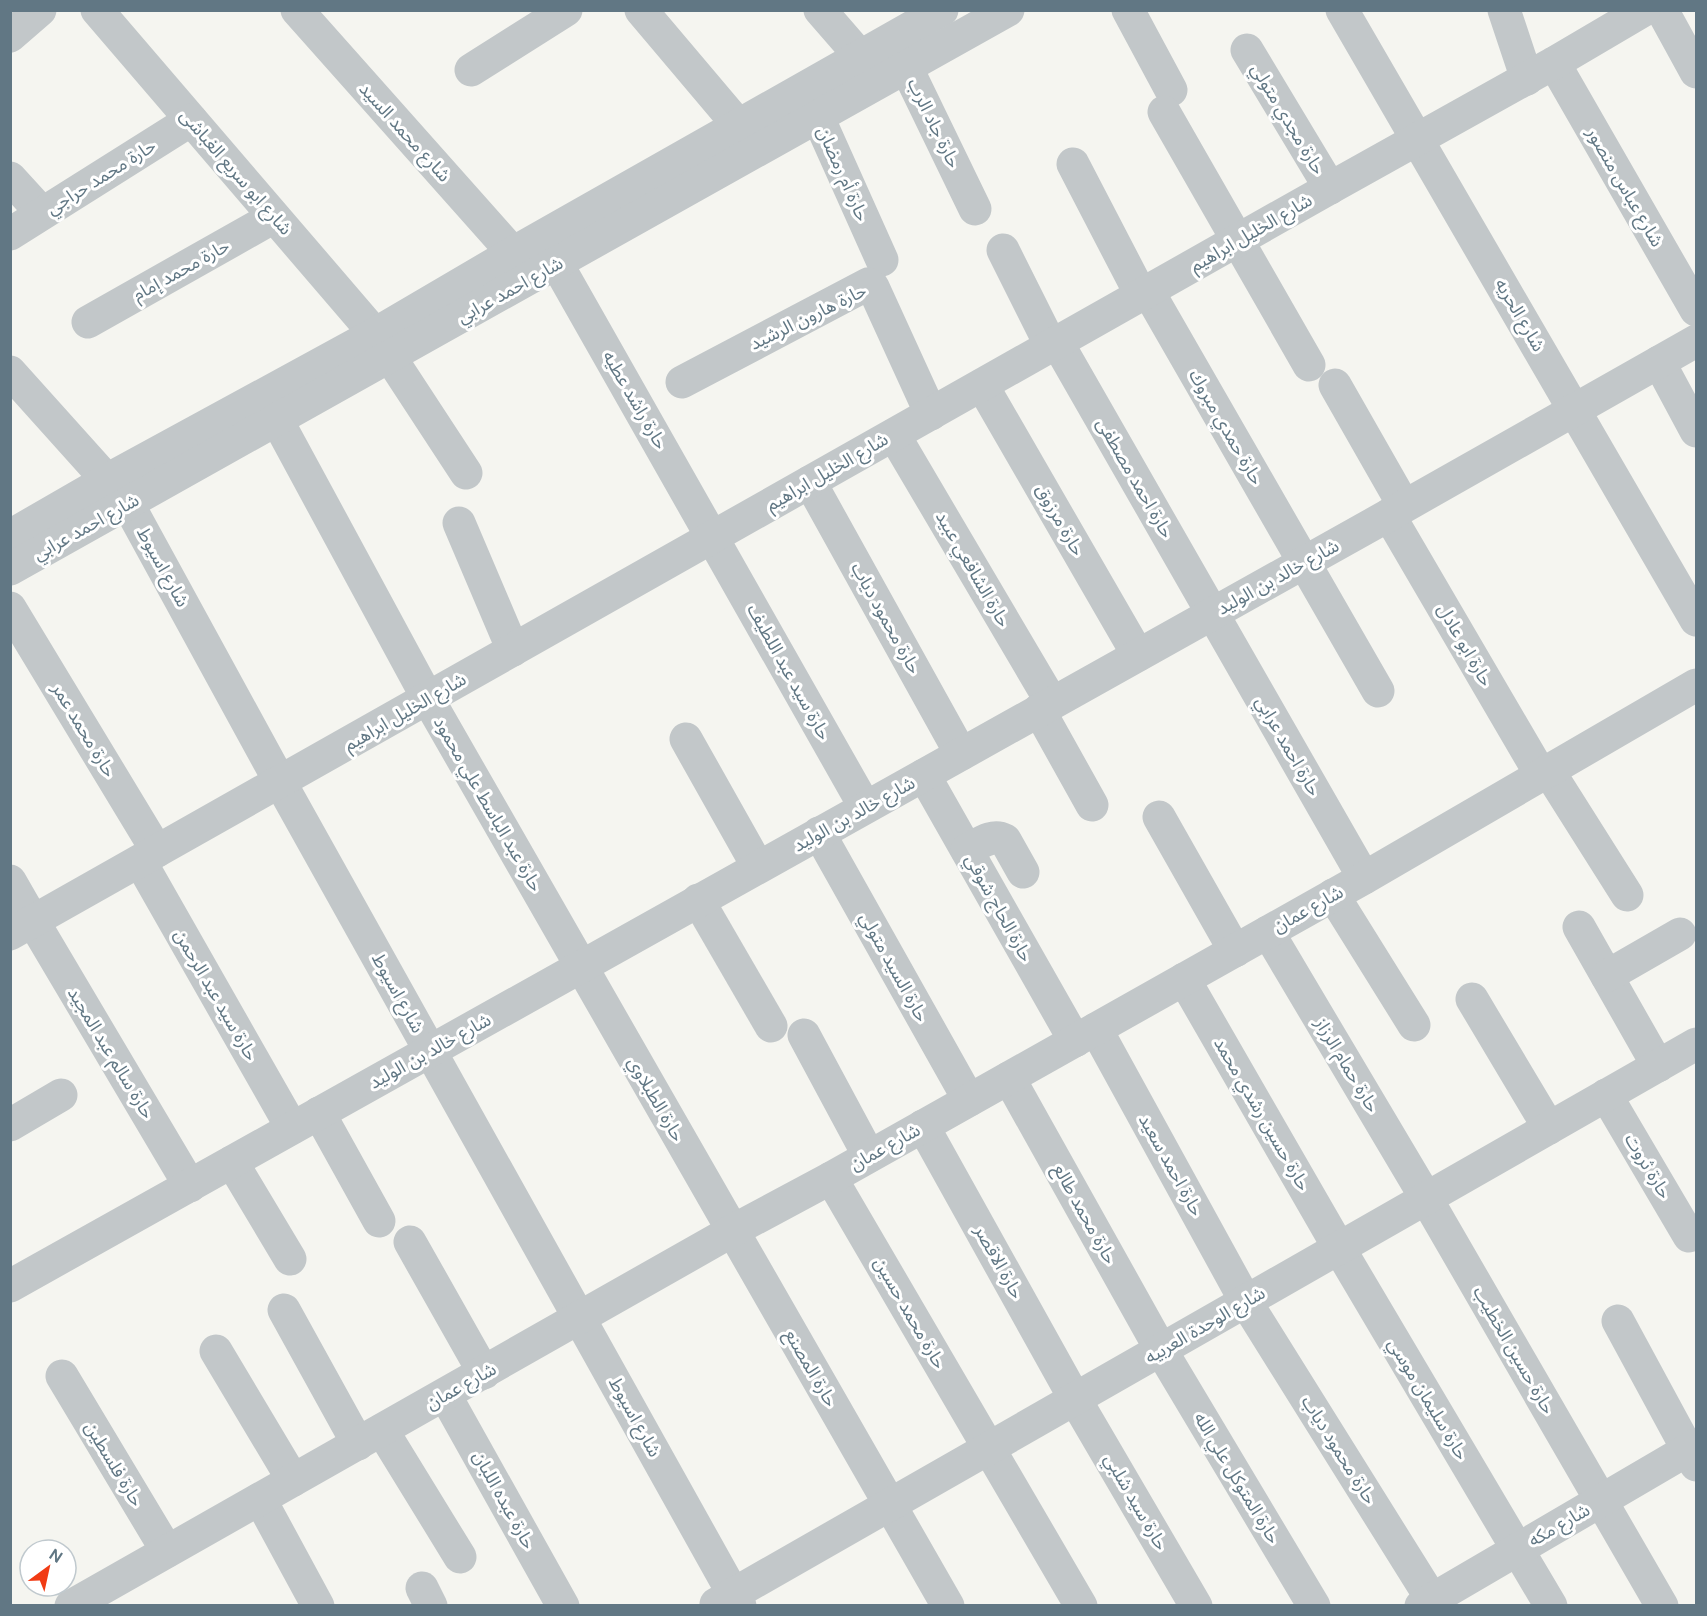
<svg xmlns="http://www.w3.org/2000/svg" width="1707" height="1616" font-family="'DM Sans','Noto Sans Arabic',sans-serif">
<rect width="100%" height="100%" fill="#f5f5f0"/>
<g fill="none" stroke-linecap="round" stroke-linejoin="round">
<g stroke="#c2c7c9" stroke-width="33">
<polyline points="97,10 375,334 466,473"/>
<polyline points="297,10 513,253"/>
<polyline points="641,10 739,126"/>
<polyline points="820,10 860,56"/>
<polyline points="1128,10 1171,90"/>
<polyline points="1342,10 1696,620"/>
<polyline points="1504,10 1527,79"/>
<polyline points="1662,10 1696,72"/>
<polyline points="10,36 40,10"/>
<polyline points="897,48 975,209"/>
<polyline points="1247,50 1330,188"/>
<polyline points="1554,63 1696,310"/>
<polyline points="471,70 566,10"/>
<polyline points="809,97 882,260"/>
<polyline points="1164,112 1309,365"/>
<polyline points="1073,164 1141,295"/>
<polyline points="10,178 42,213"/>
<polyline points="10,234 191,120"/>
<polyline points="1003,250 1051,346"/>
<polyline points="557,264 865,807"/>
<polyline points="1148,291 1378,691"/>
<polyline points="88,322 274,217"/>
<polyline points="1057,342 1364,878"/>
<polyline points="1659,362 1696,431"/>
<polyline points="10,372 107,480"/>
<polyline points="682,382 868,284 873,287 931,414"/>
<polyline points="982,385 1138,655"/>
<polyline points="1335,385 1404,506"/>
<polyline points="277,420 428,699 948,1606"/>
<polyline points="894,435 1052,703"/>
<polyline points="810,482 961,754"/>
<polyline points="128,504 280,782 740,1606"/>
<polyline points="1389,515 1541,775"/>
<polyline points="459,523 513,650"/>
<polyline points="10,536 107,480 375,334 513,253 942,10"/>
<polyline points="10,569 1008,10"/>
<polyline points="10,608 157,851"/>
<polyline points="1039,710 1092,805"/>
<polyline points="686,739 758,867"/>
<polyline points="1548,770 1627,895"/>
<polyline points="924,775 1075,1041"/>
<polyline points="1159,817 1235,951"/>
<polyline points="819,833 969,1100"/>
<path d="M 967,850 C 979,844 992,833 1005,840 L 1023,872"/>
<polyline points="140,861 292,1128"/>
<polyline points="10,881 33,921 190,1186"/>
<polyline points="1333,895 1414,1025"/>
<polyline points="698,900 771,1026"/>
<polyline points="1579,927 1658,1066"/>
<polyline points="1268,932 1426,1198 1662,1606"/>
<polyline points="10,934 1330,188 1554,63 1644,10"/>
<polyline points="1607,976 1680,934"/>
<polyline points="1184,979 1339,1248 1551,1606"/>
<polyline points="1472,999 1549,1128"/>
<polyline points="1096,1029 1246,1302 1436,1606"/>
<polyline points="804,1035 869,1156"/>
<polyline points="1009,1078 1161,1350 1314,1606"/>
<polyline points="1606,1095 1689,1236"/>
<polyline points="319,1113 379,1221"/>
<polyline points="10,1125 61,1095"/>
<polyline points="923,1126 1075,1399 1196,1606"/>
<polyline points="232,1162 290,1259"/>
<polyline points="831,1178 1081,1606"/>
<polyline points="410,1242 484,1373"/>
<polyline points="10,1286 1389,515 1696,341"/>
<polyline points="284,1310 358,1444"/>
<polyline points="1618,1321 1696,1465"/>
<polyline points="216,1351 293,1480"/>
<polyline points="62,1376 167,1551"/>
<polyline points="445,1395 563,1606"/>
<polyline points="382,1430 460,1557"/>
<polyline points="260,1499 318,1606"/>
<polyline points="422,1588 431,1606"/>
<polyline points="716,1604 1696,1044"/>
<polyline points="71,1606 732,1231 831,1178 1364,878 1696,685"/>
<polyline points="1421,1606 1696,1445"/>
</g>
</g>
<g text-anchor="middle" stroke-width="6" stroke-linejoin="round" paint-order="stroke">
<g font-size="18" fill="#617784" stroke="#fff">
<text transform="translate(1288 119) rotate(59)" y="6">حارة مجدي متولي</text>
<text transform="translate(934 123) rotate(64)" y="6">حارة جاد الرب</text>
<text transform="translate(405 132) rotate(48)" y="6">شارع محمد السيد</text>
<text transform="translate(236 172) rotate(49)" y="6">شارع ابو سريع الغباشى</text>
<text transform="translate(843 174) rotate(66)" y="6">حارة أم رمضان</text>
<text transform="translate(101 177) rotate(-32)" y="6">حارة محمد حراجي</text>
<text transform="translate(1625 187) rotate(60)" y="6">شارع عباس منصور</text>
<text transform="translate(1251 233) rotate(-30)" y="6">شارع الخليل ابراهيم</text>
<text transform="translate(181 270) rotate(-29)" y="6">حارة محمد إمام</text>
<text transform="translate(510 290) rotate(-29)" y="6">شارع احمد عرابي</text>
<text transform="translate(1520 315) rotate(60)" y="6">شارع الحريه</text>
<text transform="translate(808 317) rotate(-26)" y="6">حارة هارون الرشيد</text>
<text transform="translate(635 400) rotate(60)" y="6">حارة راشد عطيه</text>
<text transform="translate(1226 427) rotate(60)" y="6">حارة حمدي مبروك</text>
<text transform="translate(827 472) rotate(-30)" y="6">شارع الخليل ابراهيم</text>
<text transform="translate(1135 478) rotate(60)" y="6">حارة احمد مصطفى</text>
<text transform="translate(1060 520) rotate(60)" y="6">حارة مرزوق</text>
<text transform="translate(86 527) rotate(-29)" y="6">شارع احمد عرابي</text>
<text transform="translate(163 567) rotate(61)" y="6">شارع اسيوط</text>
<text transform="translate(973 569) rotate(60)" y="6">حارة الشافعي عبيد</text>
<text transform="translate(1278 577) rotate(-29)" y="6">شارع خالد بن الوليد</text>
<text transform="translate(886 618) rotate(61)" y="6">حارة محمود دياب</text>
<text transform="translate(1465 645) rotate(60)" y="6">حارة ابو عادل</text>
<text transform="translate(789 672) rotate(61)" y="6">حارة سيد عبد اللطيف</text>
<text transform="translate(405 712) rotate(-30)" y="6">شارع الخليل ابراهيم</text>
<text transform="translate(84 730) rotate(59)" y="6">حارة محمد عمر</text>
<text transform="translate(1288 746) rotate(60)" y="6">حارة احمد عرابي</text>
<text transform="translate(488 804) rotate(60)" y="6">حارة عبد الباسط علي محمود</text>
<text transform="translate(854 814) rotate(-29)" y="6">شارع خالد بن الوليد</text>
<text transform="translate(999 908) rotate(61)" y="6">حارة الحاج شوقي</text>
<text transform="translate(1308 909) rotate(-29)" y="6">شارع عمان</text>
<text transform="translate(894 967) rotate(61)" y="6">حارة السيد متولي</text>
<text transform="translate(398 993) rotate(61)" y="6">شارع اسيوط</text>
<text transform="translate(216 995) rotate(60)" y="6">حارة سيد عبد الرحمن</text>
<text transform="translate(430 1051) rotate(-29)" y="6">شارع خالد بن الوليد</text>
<text transform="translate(111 1053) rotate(59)" y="6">حارة سالم عبد المجيد</text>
<text transform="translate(1347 1065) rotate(59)" y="6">حارة حمام الرزاز</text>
<text transform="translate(656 1099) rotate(60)" y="6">حارة الطبلاوي</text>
<text transform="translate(1262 1114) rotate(60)" y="6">حارة حسين رشدي محمد</text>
<text transform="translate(885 1147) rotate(-29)" y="6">شارع عمان</text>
<text transform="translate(1171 1165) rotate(61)" y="6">حارة احمد سعيد</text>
<text transform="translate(1648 1166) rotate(59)" y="6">حارة ثروت</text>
<text transform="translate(1085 1214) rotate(61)" y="6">حارة محمد طالع</text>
<text transform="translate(999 1262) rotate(61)" y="6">حارة الاقصر</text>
<text transform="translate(910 1313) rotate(60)" y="6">حارة محمد حسين</text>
<text transform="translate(1205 1325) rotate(-30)" y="6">شارع الوحدة العربيه</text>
<text transform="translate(1514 1350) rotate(60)" y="6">حارة حسين الخطيب</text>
<text transform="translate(811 1368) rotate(60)" y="6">حارة المصنع</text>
<text transform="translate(461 1386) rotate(-29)" y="6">شارع عمان</text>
<text transform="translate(1428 1399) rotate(59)" y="6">حارة سليمان موسي</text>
<text transform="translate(635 1417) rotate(61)" y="6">شارع اسيوط</text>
<text transform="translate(1339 1450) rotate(58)" y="6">حارة محمود دياب</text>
<text transform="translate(114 1464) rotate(59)" y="6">حارة فلسطين</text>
<text transform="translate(1237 1478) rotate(59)" y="6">حارة المتوكل علي الله</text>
<text transform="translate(504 1500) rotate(61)" y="6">حارة عبده اللبان</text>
<text transform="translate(1136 1502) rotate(60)" y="6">حارة سيد شلبي</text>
<text transform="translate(1559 1525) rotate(-30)" y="6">شارع مكه</text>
</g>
</g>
<rect width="1707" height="1616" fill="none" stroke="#617784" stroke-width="24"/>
<g transform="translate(48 1568) rotate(33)"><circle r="28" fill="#ffffff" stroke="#c0c9ce" stroke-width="1.5"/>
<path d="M0-4.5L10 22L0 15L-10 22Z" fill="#f13b14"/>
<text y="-9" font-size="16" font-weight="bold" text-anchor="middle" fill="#617784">N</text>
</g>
</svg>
